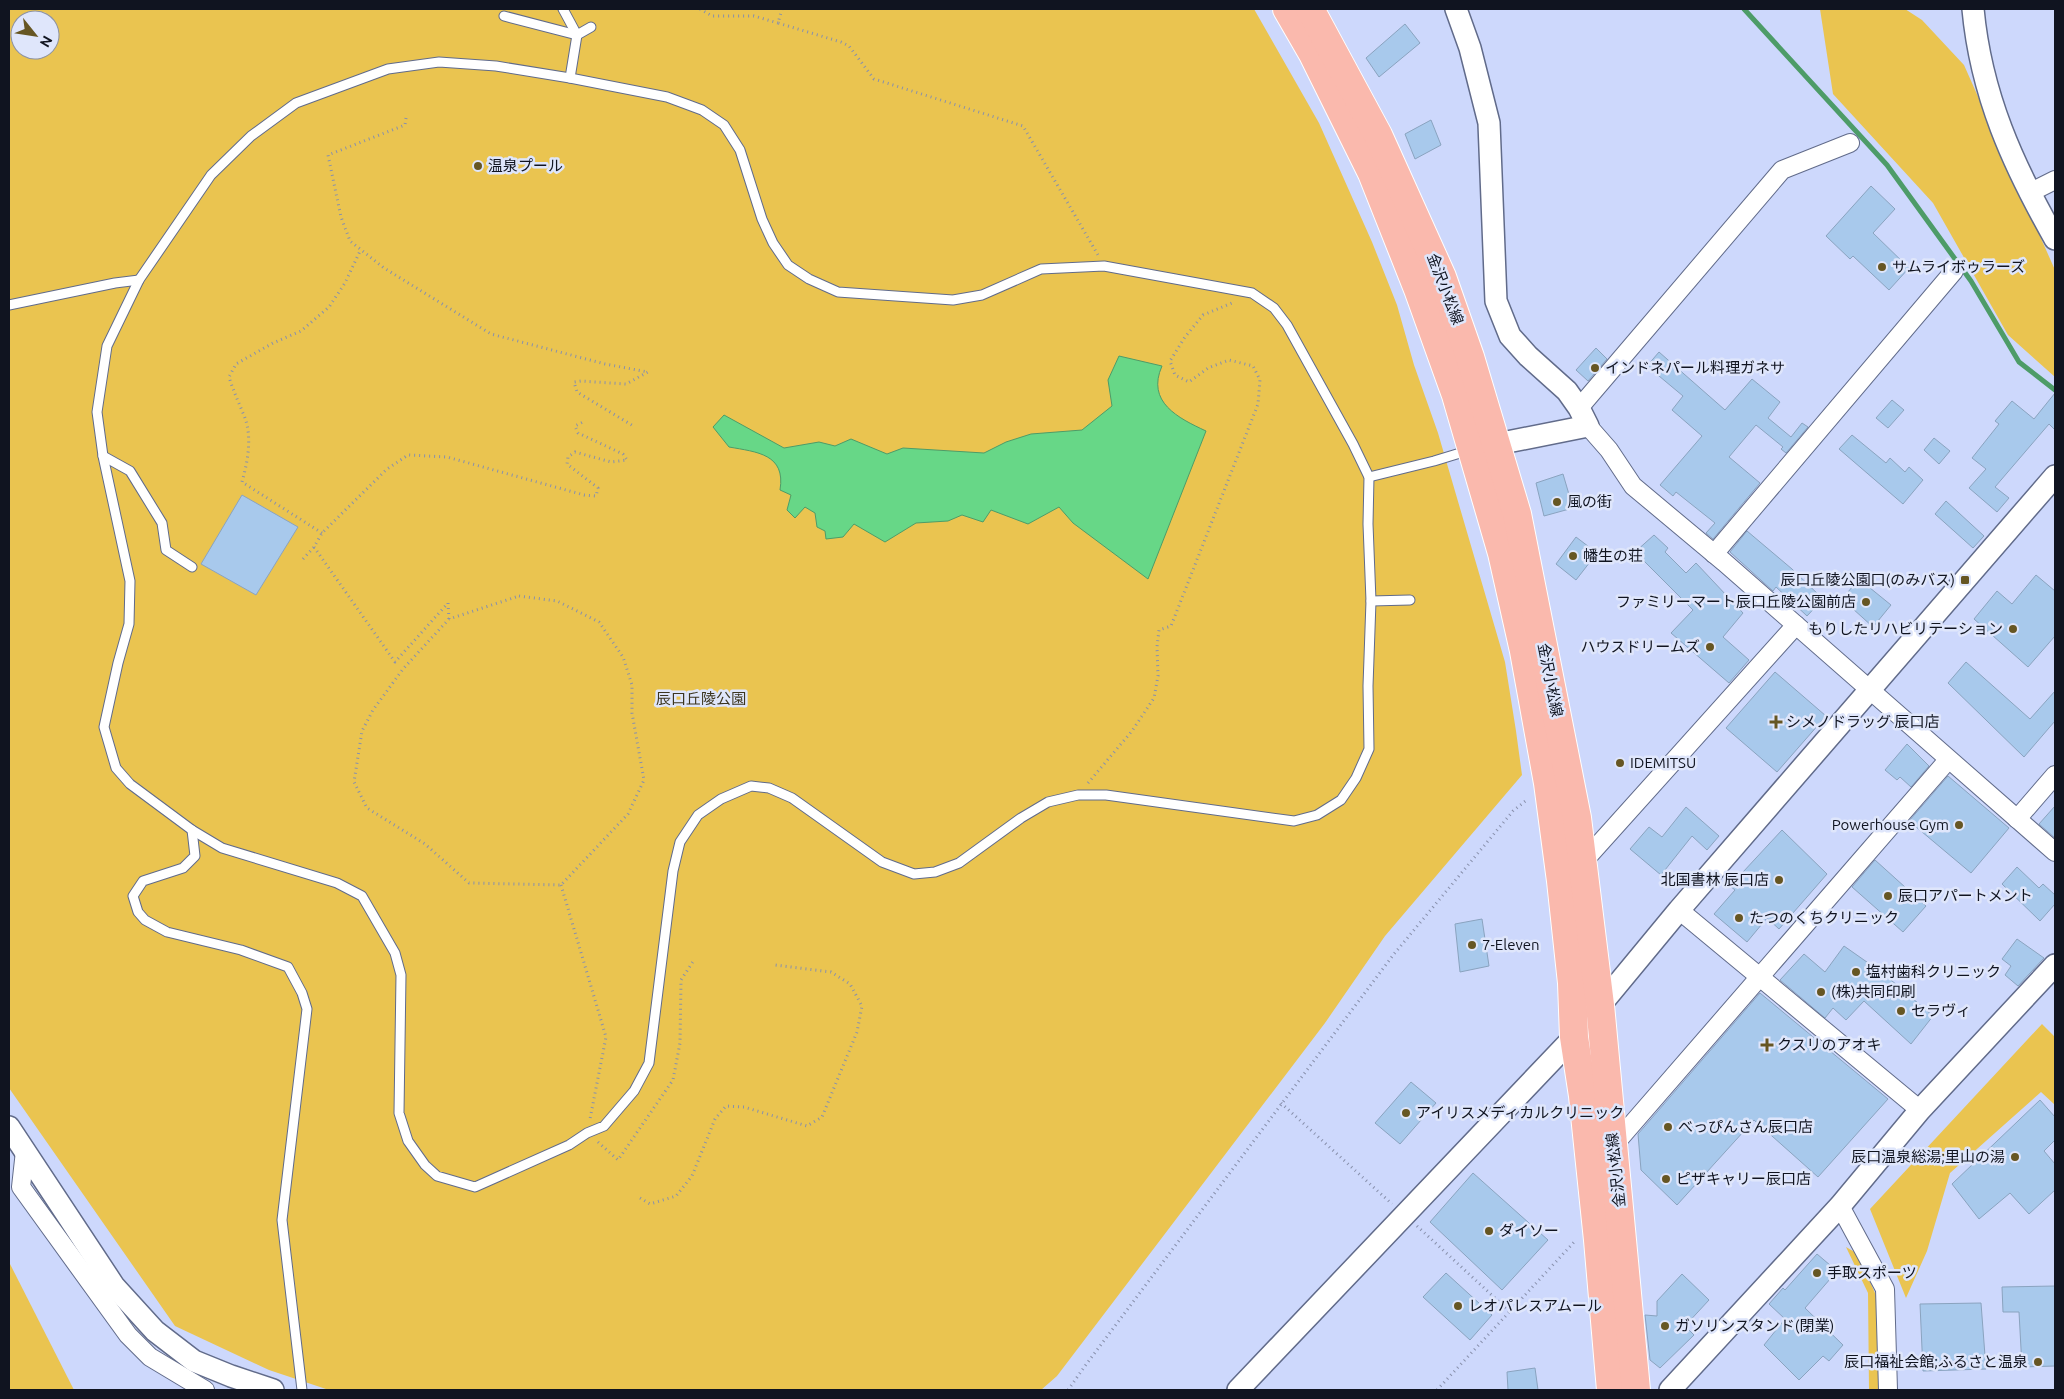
<svg xmlns="http://www.w3.org/2000/svg" width="2064" height="1399" font-family="Ubuntu,'Noto Sans JP',sans-serif">
<rect width="100%" height="100%" fill="#cdd8fc"/>
<g fill="#eac450" fill-rule="evenodd">
<path d="M 9,9 L 1254,9 L 1319,123 L 1372,242 L 1397,305 L 1414,365 L 1438,433 L 1505,662 L 1516,731 L 1522,775 L 1385,936 L 1325,1023 L 1057,1376 L 1041,1390 L 329,1390 L 269,1370 L 175,1326 L 9,1088 ZM 20,20 L 50,20 L 50,50 L 20,50 Z"/>
<polygon points="1820,9 1905,9 1922,20 1964,65 2055,270 2055,377 2008,335 1933,203 1833,94"/>
<polygon points="2042,1024 2055,1037 2055,1105 2041,1092 1950,1173 1927,1251 1906,1298 1870,1209"/>
<polygon points="1846,1247 1858,1254 1878,1300 1881,1390 1869,1390 1868,1293"/>
<polygon points="9,1262 74,1390 9,1390"/>
</g>
<path fill="#67d787" stroke="#4d9c68" d="M 1119,356 L 1162,366 C 1146,402 1178,418 1206,431 L 1148,579 L 1073,523 L 1059,507 L 1028,524 L 991,510 L 983,522 L 962,515 L 948,521 L 916,523 L 885,542 L 854,524 L 843,537 L 826,539 L 825,531 L 817,527 L 815,513 L 805,507 L 795,518 L 787,510 L 791,495 L 780,490 C 786,454 757,452 729,447 L 713,427 L 724,415 L 784,448 L 819,442 L 835,446 L 851,439 L 887,454 L 903,448 L 984,453 L 1006,442 L 1031,434 L 1082,430 L 1112,406 L 1108,380 Z"/>
<g fill="none" stroke-linecap="round" stroke-linejoin="round">
<polyline stroke="#4d9c68" stroke-width="5" points="1744,9 1887,165 1971,281 2019,362 2055,390"/>
</g>
<g fill="#a8c9ec" stroke="#8aa3bf">
<polygon points="1405,24 1420,43 1379,77 1366,58"/>
<polygon points="1431,120 1441,145 1415,159 1405,134"/>
<polygon points="1871,186 1895,209 1873,233 1909,268 1889,290 1853,256 1850,259 1826,236"/>
<polygon points="1596,348 1607,359 1588,381 1576,370"/>
<polygon points="1659,352 1725,410 1752,379 1780,402 1768,418 1791,437 1802,423 1808,427 1786,453 1781,449 1783,447 1756,425 1729,457 1760,483 1713,539 1706,533 1715,523 1676,492 1673,496 1660,485 1702,436 1672,410 1683,396 1647,366"/>
<polygon points="2055,393 2055,430 2049,424 1995,487 2009,498 1997,512 1969,488 1986,469 1972,458 1999,424 1995,421 2012,401 2034,419"/>
<polygon points="1892,400 1904,410 1888,428 1876,418"/>
<polygon points="1852,435 1886,463 1890,458 1905,472 1909,467 1923,480 1903,504 1839,449"/>
<polygon points="1934,438 1950,451 1939,464 1924,450"/>
<polygon points="1563,474 1573,508 1544,516 1536,483"/>
<polygon points="242,495 298,527 256,595 201,564"/>
<polygon points="1946,501 1984,536 1973,548 1935,514"/>
<polygon points="1747,531 1792,569 1823,599 1807,616 1776,587 1773,591 1730,552"/>
<polygon points="1654,535 1668,548 1665,552 1686,573 1696,563 1743,613 1723,637 1749,660 1729,683 1671,633 1693,610 1635,552"/>
<polygon points="1576,537 1597,553 1576,580 1556,564"/>
<polygon points="2036,575 2055,591 2055,636 2028,667 1974,619 1997,591 2012,604"/>
<polygon points="1859,579 1891,605 1873,627 1842,599"/>
<polygon points="1966,662 2030,719 2055,691 2055,721 2024,757 1948,683"/>
<polygon points="1775,672 1826,716 1777,772 1726,728"/>
<polygon points="1907,744 1929,766 1911,787 1900,777 1897,780 1885,770"/>
<polygon points="1948,776 2009,828 1971,873 1909,821"/>
<polygon points="2055,806 2055,838 2039,824"/>
<polygon points="1686,807 1719,836 1707,850 1692,836 1661,875 1630,849 1649,827 1662,837"/>
<polygon points="1782,830 1827,874 1779,929 1767,918 1747,942 1714,914 1735,890 1730,886"/>
<polygon points="1875,860 1926,906 1903,932 1852,887"/>
<polygon points="2017,867 2039,888 2043,884 2055,895 2055,904 2040,921 2002,884"/>
<polygon points="1482,919 1489,966 1460,972 1455,924"/>
<polygon points="2017,939 2044,958 2018,986 2005,975 2011,966 2002,959"/>
<polygon points="1844,946 1884,974 1933,1016 1911,1044 1864,1001 1846,1020 1833,1008 1825,1018 1780,980 1804,954 1825,972"/>
<polygon points="1760,993 1888,1099 1818,1177 1754,1120 1677,1205 1641,1170 1638,1134"/>
<polygon points="1411,1082 1436,1103 1400,1144 1375,1123"/>
<polygon points="2040,1100 2055,1117 2055,1140 2044,1151 2055,1164 2055,1190 2029,1214 2010,1193 1979,1219 1952,1184"/>
<polygon points="1473,1173 1548,1240 1502,1290 1430,1222"/>
<polygon points="1817,1254 1837,1271 1805,1308 1843,1345 1829,1361 1823,1356 1799,1380 1764,1345 1785,1319 1769,1304 1783,1288 1785,1290"/>
<polygon points="1446,1273 1492,1315 1470,1340 1423,1297"/>
<polygon points="1682,1274 1709,1300 1685,1326 1694,1335 1660,1368 1650,1360 1645,1315 1657,1316 1657,1301"/>
<polygon points="2055,1286 2055,1366 2022,1367 2019,1312 2003,1312 2002,1287"/>
<polygon points="1981,1303 1986,1369 1923,1371 1920,1304"/>
<polygon points="1535,1368 1538,1390 1508,1390 1507,1372"/>
</g>
<g fill="none" stroke-linecap="round" stroke-linejoin="round">
<g stroke="#616b8a" stroke-width="11">
<g id="service">
<polyline points="563,9 577,35 591,27"/>
<polyline points="504,16 577,35 570,78"/>
<polygon points="439,62 496,66 570,78 667,97 702,110 724,125 740,150 762,219 773,243 788,265 809,279 838,292 953,300 982,295 1041,269 1104,266 1252,293 1274,308 1287,325 1353,444 1369,477 1368,524 1371,601 1368,686 1369,749 1356,778 1341,800 1317,815 1294,821 1106,795 1078,795 1048,802 1021,818 959,863 935,872 914,874 882,862 792,798 769,788 751,786 721,799 698,815 680,842 673,871 649,1063 634,1091 604,1126 587,1133 569,1145 475,1187 437,1176 425,1165 408,1141 399,1113 401,975 395,953 362,896 337,883 222,848 192,830 130,784 116,768 104,727 118,663 129,624 130,581 103,456 97,412 107,346 139,280 211,175 251,136 296,103 388,69"/>
<polyline points="9,305 115,283 139,280"/>
<polyline points="103,456 130,471 162,523 166,550 192,567"/>
<polyline points="1369,477 1434,461 1470,450"/>
<polyline points="1371,601 1410,600"/>
<polyline points="192,830 195,856 183,868 143,881 133,896 138,912 145,920 167,932 241,950 288,967 302,993 307,1009 282,1220 302,1390"/>
</g>
</g>
<g stroke="#616b8a" stroke-width="20">
<g id="minor">
<polyline points="2029,193 2055,180"/>
<polyline points="1579,408 1782,170 1850,143"/>
<polyline points="1588,426 1609,450 1633,486 1724,562 2055,852"/>
<polyline points="1714,554 1954,271"/>
<polyline points="2017,819 2055,775"/>
<polyline points="1583,862 1796,625"/>
<polyline points="1679,910 1920,1110"/>
<polyline points="1613,1146 1948,760"/>
<polyline points="25,1151 21,1187 128,1335 150,1357 205,1390"/>
<polyline points="1840,1206 1885,1289 1888,1390"/>
</g>
</g>
<g stroke="#616b8a" stroke-width="24">
<g id="tertiary">
<polyline points="1456,9 1470,48 1489,123 1496,301 1510,336 1528,356 1567,391 1579,408 1588,426 1482,447"/>
<path d="M 1973,9 C 1981,95 2013,165 2055,239"/>
<polyline points="9,1127 114,1286 155,1331 194,1361 231,1376 273,1390"/>
<polyline points="1238,1390 1574,1037 1679,910 2055,476"/>
<polyline points="1670,1390 1840,1206 1920,1110 2055,965"/>
</g>
</g>
<g stroke="#fff" stroke-width="30">
<g id="primary">
<polyline points="1287,9 1313,54 1372,173 1418,289 1456,395 1502,553 1524,651 1548,783 1561,881 1572,983 1574,1037 1583,1096 1598,1240 1611,1390"/>
<polyline points="1310,9 1378,135 1442,277 1470,357 1517,514 1577,818 1600,1005 1636,1390"/>
</g>
</g>
<g stroke="#8890ac" stroke-width="3" stroke-dasharray="1 4" stroke-linecap="butt">
<polyline points="700,9 712,16 754,16 778,23"/>
<polyline points="782,9 778,23 841,42 849,46 874,79 1023,126 1098,255"/>
<polyline points="406,118 405,125 328,155 341,217 350,241 384,268 491,334 605,364 648,372 626,384 581,381 574,382 577,392 635,427"/>
<path d="M 322,533 L 242,482 C 248,460 253,435 243,413 C 238,401 233,390 229,377 L 236,364 L 273,343 L 301,331 L 329,307 L 345,283 L 361,249"/>
<polyline points="314,547 395,662 448,603 449,619"/>
<polyline points="303,559 314,547 322,533 387,469 408,455 447,457 584,495 596,496 598,488 567,464 568,457 575,452 611,462 627,460 623,454 578,433 575,426 583,422"/>
<polygon points="519,596 557,601 599,622 623,657 632,685 632,713 644,780 628,814 561,885 469,883 425,844 367,808 354,782 362,731 373,710 403,669 449,619"/>
<polyline points="1088,783 1132,731 1154,698 1158,676 1157,647 1159,630 1171,626 1258,404 1260,380 1253,366 1229,360 1208,368 1189,382 1175,375 1170,361 1185,337 1203,315 1232,303"/>
<polyline points="561,885 606,1037 590,1119"/>
<polyline points="1281,1103 1392,1204"/>
<polyline points="598,1142 618,1160 673,1080 680,1043 681,980 694,960"/>
<polyline points="640,1198 650,1204 676,1196 692,1176 715,1119 726,1106 744,1107 807,1126 822,1117 857,1032 862,1006 850,984 831,972 775,965"/>
<polyline points="1417,1226 1509,1311"/>
<polyline points="1068,1390 1085,1366 1394,954 1513,811 1528,799"/>
<polyline points="1437,1390 1576,1240"/>
</g>
<use href="#service" stroke="#fff" stroke-width="9"/>
<use href="#minor" stroke="#fff" stroke-width="18"/>
<use href="#tertiary" stroke="#fff" stroke-width="21"/>
<use href="#primary" stroke="#fab9ad" stroke-width="28"/>
</g>
<g fill="#665623" stroke="#dfe6fb" stroke-width="2">
<circle cx="478" cy="166" r="5"/>
<circle cx="1882" cy="267" r="5"/>
<circle cx="1595" cy="368" r="5"/>
<circle cx="1557" cy="502" r="5"/>
<circle cx="1573" cy="556" r="5"/>
<rect x="1960" y="575" width="10" height="10" rx="2.5"/>
<circle cx="1866" cy="602" r="5"/>
<circle cx="2013" cy="629" r="5"/>
<circle cx="1710" cy="647" r="5"/>
<path d="M1773.5 714.5h5v5h5v5h-5v5h-5v-5h-5v-5h5z"/>
<circle cx="1620" cy="763" r="5"/>
<circle cx="1959" cy="825" r="5"/>
<circle cx="1779" cy="880" r="5"/>
<circle cx="1888" cy="896" r="5"/>
<circle cx="1739" cy="918" r="5"/>
<circle cx="1472" cy="945" r="5"/>
<circle cx="1856" cy="972" r="5"/>
<circle cx="1821" cy="992" r="5"/>
<circle cx="1901" cy="1011" r="5"/>
<path d="M1764.5 1037.5h5v5h5v5h-5v5h-5v-5h-5v-5h5z"/>
<circle cx="1406" cy="1113" r="5"/>
<circle cx="1668" cy="1127" r="5"/>
<circle cx="2015" cy="1157" r="5"/>
<circle cx="1666" cy="1179" r="5"/>
<circle cx="1489" cy="1231" r="5"/>
<circle cx="1817" cy="1273" r="5"/>
<circle cx="1458" cy="1306" r="5"/>
<circle cx="1665" cy="1326" r="5"/>
<circle cx="2038" cy="1362" r="5"/>
</g>
<g text-anchor="middle" stroke-width="5" stroke-linejoin="round" paint-order="stroke">
<g font-size="15" fill="#101420" stroke="#dfe6fb" text-anchor="start">
<text x="488" y="171">温泉プール</text>
<text x="1892" y="272">サムライボゥラーズ</text>
<text x="1605" y="373">インドネパール料理ガネサ</text>
<text x="1567" y="507">風の街</text>
<text x="1583" y="561">幡生の荘</text>
<text x="1955" y="585" text-anchor="end">辰口丘陵公園口(のみバス)</text>
<text x="1856" y="607" text-anchor="end">ファミリーマート辰口丘陵公園前店</text>
<text x="2003" y="634" text-anchor="end">もりしたリハビリテーション</text>
<text x="1700" y="652" text-anchor="end">ハウスドリームズ</text>
<text x="1786" y="727">シメノドラッグ 辰口店</text>
<text x="1630" y="768">IDEMITSU</text>
<text x="1949" y="830" text-anchor="end">Powerhouse Gym</text>
<text x="1769" y="885" text-anchor="end">北国書林 辰口店</text>
<text x="1898" y="901">辰口アパートメント</text>
<text x="1749" y="923">たつのくちクリニック</text>
<text x="1482" y="950">7-Eleven</text>
<text x="1866" y="977">塩村歯科クリニック</text>
<text x="1831" y="997">(株)共同印刷</text>
<text x="1911" y="1016">セラヴィ</text>
<text x="1777" y="1050">クスリのアオキ</text>
<text x="1416" y="1118">アイリスメディカルクリニック</text>
<text x="1678" y="1132">べっぴんさん辰口店</text>
<text x="2005" y="1162" text-anchor="end">辰口温泉総湯;里山の湯</text>
<text x="1676" y="1184">ピザキャリー辰口店</text>
<text x="1499" y="1236">ダイソー</text>
<text x="1827" y="1278">手取スポーツ</text>
<text x="1468" y="1311">レオパレスアムール</text>
<text x="1675" y="1331">ガソリンスタンド(閉業)</text>
<text x="2028" y="1367" text-anchor="end">辰口福祉会館;ふるさと温泉</text>
</g>
<g font-size="15" fill="#101420" stroke="#dfe6fb">
<text transform="translate(1445 289) rotate(69)" y="5">金沢小松線</text>
<text transform="translate(1550 680) rotate(79)" y="5">金沢小松線</text>
<text transform="translate(1616 1170) rotate(-96)" y="5">金沢小松線</text>
</g>
<g font-size="15" fill="#3c351f" stroke="#dfe6fb">
<text x="701" y="704">辰口丘陵公園</text>
</g>
</g>
<rect width="2064" height="1399" fill="none" stroke="#101420" stroke-width="20"/>
<g transform="translate(35 35) rotate(120)"><circle r="24" fill="#dfe6fb" stroke="#8c92a3"/>
<path d="M0-4L9 19L0 12L-9 19Z" fill="#665623"/>
<text y="-8" font-size="14" font-weight="bold" text-anchor="middle" fill="#101420">N</text>
</g>
</svg>
